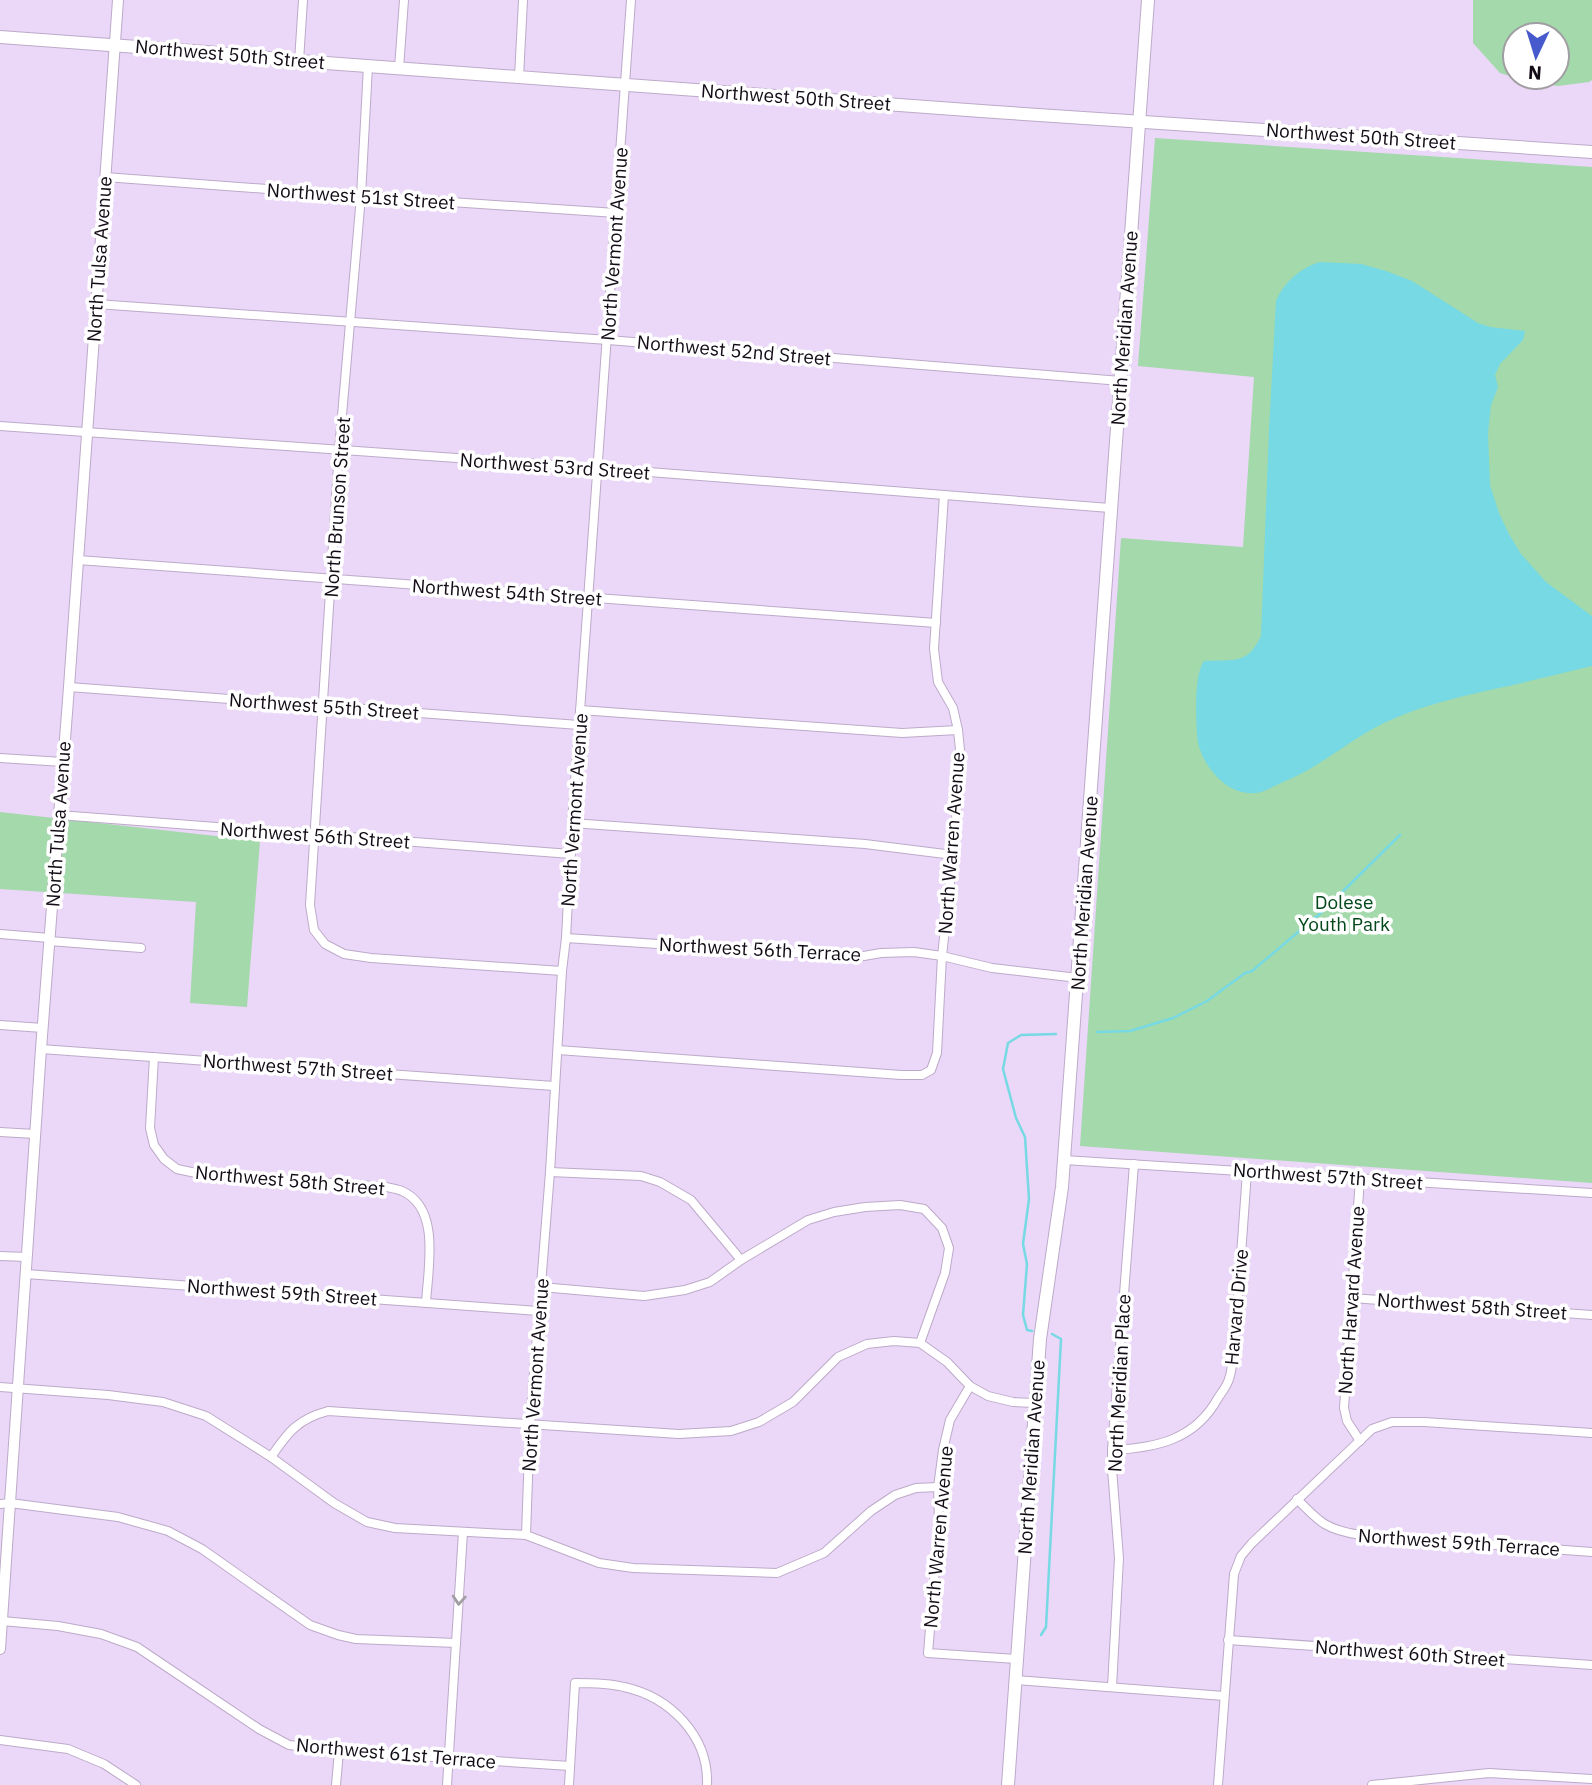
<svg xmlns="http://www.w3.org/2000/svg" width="1592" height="1785" font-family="'IBM Plex Sans',sans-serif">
<rect width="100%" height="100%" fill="#ebd7f7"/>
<g fill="#a3d9ab" fill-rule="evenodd">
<path d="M 1473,0 L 1592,0 L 1592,80 L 1589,82 L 1558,86 L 1526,81 L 1500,73 L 1473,43 ZM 1515,35 L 1557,35 L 1557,77 L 1515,77 Z"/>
<polygon points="1155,138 1592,167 1592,1183 1080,1146 1121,538 1243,547 1254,377 1138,366"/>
<polygon points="0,812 260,841 247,1007 190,1003 196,902 0,889"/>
</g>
<path fill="#76d9e4" d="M 1320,262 L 1361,264 L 1386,271 L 1412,281 L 1478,323 L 1490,327 L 1525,331 L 1523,340 L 1500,364 L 1495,375 L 1498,387 L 1491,405 L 1488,433 L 1490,485 L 1499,513 L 1509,534 L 1521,554 L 1546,582 L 1592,616 L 1592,666 C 1559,674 1527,682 1494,689 C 1460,697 1424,705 1393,719 C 1354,735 1322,767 1283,782 C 1271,787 1262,795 1248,793 C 1222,791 1197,759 1197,733 C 1196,715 1194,675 1204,661 C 1233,659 1247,666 1261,636 L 1269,430 L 1276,301 C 1284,282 1300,268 1320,262 Z"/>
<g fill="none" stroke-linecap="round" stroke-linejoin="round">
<g stroke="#76d9e4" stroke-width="2.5">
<polyline points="1097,1032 1130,1031 1173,1018 1207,1001 1245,973 1252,971 1323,911 1400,835"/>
<polyline points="1032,1331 1027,1330 1023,1315 1027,1264 1023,1244 1029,1199 1025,1137 1016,1118 1003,1069 1008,1043 1021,1035 1056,1034"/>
<polyline points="1041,1635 1046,1627 1061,1339 1052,1334"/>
</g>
<g stroke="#bdaac9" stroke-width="10">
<g id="minor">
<polyline points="299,61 303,0"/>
<polyline points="368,66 361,196 339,450 310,905 314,930 325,944 344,954 371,958 562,971"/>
<polyline points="399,68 404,0"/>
<polyline points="519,77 523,0"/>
<polyline points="105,177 361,196 616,213"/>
<polyline points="96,304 608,340 1121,381"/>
<polyline points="0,426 598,468 1110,508"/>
<polyline points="78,560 936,623"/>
<polyline points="69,687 579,725"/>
<polyline points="580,710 902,733 958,730"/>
<polyline points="0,758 63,762"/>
<polyline points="59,815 571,854"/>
<polyline points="572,823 865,844 953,855"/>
<polyline points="0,934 50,938"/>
<polyline points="566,938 858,957 881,953 914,952 942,956 992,968 1078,978"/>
<polyline points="49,941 141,948"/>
<polyline points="0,1025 43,1028"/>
<polyline points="41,1049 554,1086"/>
<polyline points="558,1050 901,1075 922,1075 931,1070 937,1053 942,956 953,855 961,760 958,730 953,708 938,682 934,649 944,495"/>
<path d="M 154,1057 L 150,1128 L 154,1145 L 164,1159 L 177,1169 L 196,1173 L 386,1187 C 391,1188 397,1189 402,1191 C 441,1208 428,1268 426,1303"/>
<polyline points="0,1132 35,1134"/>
<polyline points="1064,1160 1592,1193"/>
<polyline points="550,1172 641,1176 660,1182 691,1200 741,1260"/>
<polyline points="1360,1178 1344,1408 1347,1421 1360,1441"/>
<polyline points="0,1256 27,1257"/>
<polyline points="26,1274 538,1311"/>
<polyline points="541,1287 644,1296 685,1290 710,1282 741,1260 808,1220 834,1212 865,1207 900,1205 924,1209 942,1228 949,1248 945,1273 920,1343"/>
<polyline points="1351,1298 1592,1315"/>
<polyline points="970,1386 950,1420 943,1450 938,1487 939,1522 928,1653 1016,1659"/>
<polyline points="0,1387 108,1395 163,1402 206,1416 271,1457 334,1503 367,1522 395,1528 526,1535 599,1563 633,1568 777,1573 824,1553 871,1511 895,1495 916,1488 938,1487"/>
<path d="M 1112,1450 C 1156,1448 1195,1440 1218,1398 C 1222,1392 1227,1386 1229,1379 C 1232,1371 1232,1361 1234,1352 L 1247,1172"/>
<path d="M 271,1457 C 288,1432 298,1419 328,1411 L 679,1434 L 731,1431 L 759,1422 L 793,1402 L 838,1357 L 867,1344 L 894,1341 L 920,1343 L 947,1362 L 970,1386 L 988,1396 L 1013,1402 L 1035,1403"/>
<path d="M 1297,1499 C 1320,1523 1327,1530 1361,1535 L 1592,1552"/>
<polyline points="0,1504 10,1503 118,1517 168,1531 202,1549 310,1625 338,1635 356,1639 456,1643"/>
<polyline points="526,1535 530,1423 550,1172 562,971 566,938 572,823 631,0"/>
<polyline points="2,1621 58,1626 101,1634 137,1647 259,1729 289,1745 339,1751 570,1766"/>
<polyline points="1228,1640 1592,1665"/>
<polyline points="1015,1680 1224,1696"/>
<polyline points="1112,1687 1119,1558 1112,1469 1112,1450 1134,1164"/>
<polyline points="0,1740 68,1749 104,1764 136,1785"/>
<polyline points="336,1785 339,1751"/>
<polyline points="447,1785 463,1532"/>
<path d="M 569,1785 L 575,1683 C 591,1683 608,1683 624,1687 C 670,1697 709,1736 707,1785"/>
<polyline points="1218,1785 1234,1574 1241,1556 1252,1543 1372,1429 1392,1422 1424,1422 1592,1433"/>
<polyline points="1372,1785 1489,1773 1592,1779"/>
</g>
</g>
<g stroke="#bdaac9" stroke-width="12">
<polyline id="tertiary" points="0,1649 41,1049 69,687 118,0"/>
</g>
<g stroke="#bdaac9" stroke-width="14">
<g id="secondary">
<polyline points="0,37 206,52 299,61 995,112 1592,152"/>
<polyline points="1008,1785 1040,1339 1062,1187 1148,0"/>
</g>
</g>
<use href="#minor" stroke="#fff" stroke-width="8"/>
<use href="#tertiary" stroke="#fff" stroke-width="10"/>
<use href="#secondary" stroke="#fff" stroke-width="12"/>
</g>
<defs><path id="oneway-chevron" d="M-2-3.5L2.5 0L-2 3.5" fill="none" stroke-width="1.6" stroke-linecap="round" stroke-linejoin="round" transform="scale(1.75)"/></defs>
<use stroke="#a19ea2" href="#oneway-chevron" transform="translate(459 1600) rotate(94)"/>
<g text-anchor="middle" stroke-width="7" stroke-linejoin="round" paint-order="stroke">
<g font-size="19" fill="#130c16" stroke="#fff">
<text transform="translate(230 54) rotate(5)" y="7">Northwest 50th Street</text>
<text transform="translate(796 97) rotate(4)" y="7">Northwest 50th Street</text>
<text transform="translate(1361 136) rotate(4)" y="7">Northwest 50th Street</text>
<text transform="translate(361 196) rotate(4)" y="7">Northwest 51st Street</text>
<text transform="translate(614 244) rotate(-86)" y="7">North Vermont Avenue</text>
<text transform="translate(99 259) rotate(-86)" y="7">North Tulsa Avenue</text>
<text transform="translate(1124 328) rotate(-86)" y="7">North Meridian Avenue</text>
<text transform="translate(734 350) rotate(5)" y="7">Northwest 52nd Street</text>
<text transform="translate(555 466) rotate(4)" y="7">Northwest 53rd Street</text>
<text transform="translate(337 507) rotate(-86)" y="7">North Brunson Street</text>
<text transform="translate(507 592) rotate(4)" y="7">Northwest 54th Street</text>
<text transform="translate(324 706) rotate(4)" y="7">Northwest 55th Street</text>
<text transform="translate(574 810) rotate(-86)" y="7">North Vermont Avenue</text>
<text transform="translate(58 824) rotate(-86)" y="7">North Tulsa Avenue</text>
<text transform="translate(315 835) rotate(4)" y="7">Northwest 56th Street</text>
<text transform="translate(951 843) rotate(-86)" y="7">North Warren Avenue</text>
<text transform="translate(1084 893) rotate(-86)" y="7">North Meridian Avenue</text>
<text transform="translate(760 949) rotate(3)" y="7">Northwest 56th Terrace</text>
<text transform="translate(298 1067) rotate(4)" y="7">Northwest 57th Street</text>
<text transform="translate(1328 1176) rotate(4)" y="7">Northwest 57th Street</text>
<text transform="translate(290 1180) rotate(5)" y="7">Northwest 58th Street</text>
<text transform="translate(282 1292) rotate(4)" y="7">Northwest 59th Street</text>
<text transform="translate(1351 1300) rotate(-86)" y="7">North Harvard Avenue</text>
<text transform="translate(1472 1306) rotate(4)" y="7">Northwest 58th Street</text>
<text transform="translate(1236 1307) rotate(-85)" y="7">Harvard Drive</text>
<text transform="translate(535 1375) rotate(-86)" y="7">North Vermont Avenue</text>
<text transform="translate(1119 1383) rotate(-87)" y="7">North Meridian Place</text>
<text transform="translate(1031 1457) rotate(-86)" y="7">North Meridian Avenue</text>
<text transform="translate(938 1537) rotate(-85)" y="7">North Warren Avenue</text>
<text transform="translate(1459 1542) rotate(4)" y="7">Northwest 59th Terrace</text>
<text transform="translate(1410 1653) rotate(4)" y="7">Northwest 60th Street</text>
<text transform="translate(396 1753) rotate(5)" y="7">Northwest 61st Terrace</text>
</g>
<g font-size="19" fill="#02481a" stroke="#fff">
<text x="1344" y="909">Dolese<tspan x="1344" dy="22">Youth Park</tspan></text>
</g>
</g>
<g transform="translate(1536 56) rotate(184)"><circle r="33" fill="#ffffff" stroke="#a19ea2" stroke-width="2"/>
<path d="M0-5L12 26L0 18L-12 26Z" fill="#465ace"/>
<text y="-10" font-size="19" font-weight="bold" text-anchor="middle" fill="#130c16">N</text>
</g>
</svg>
